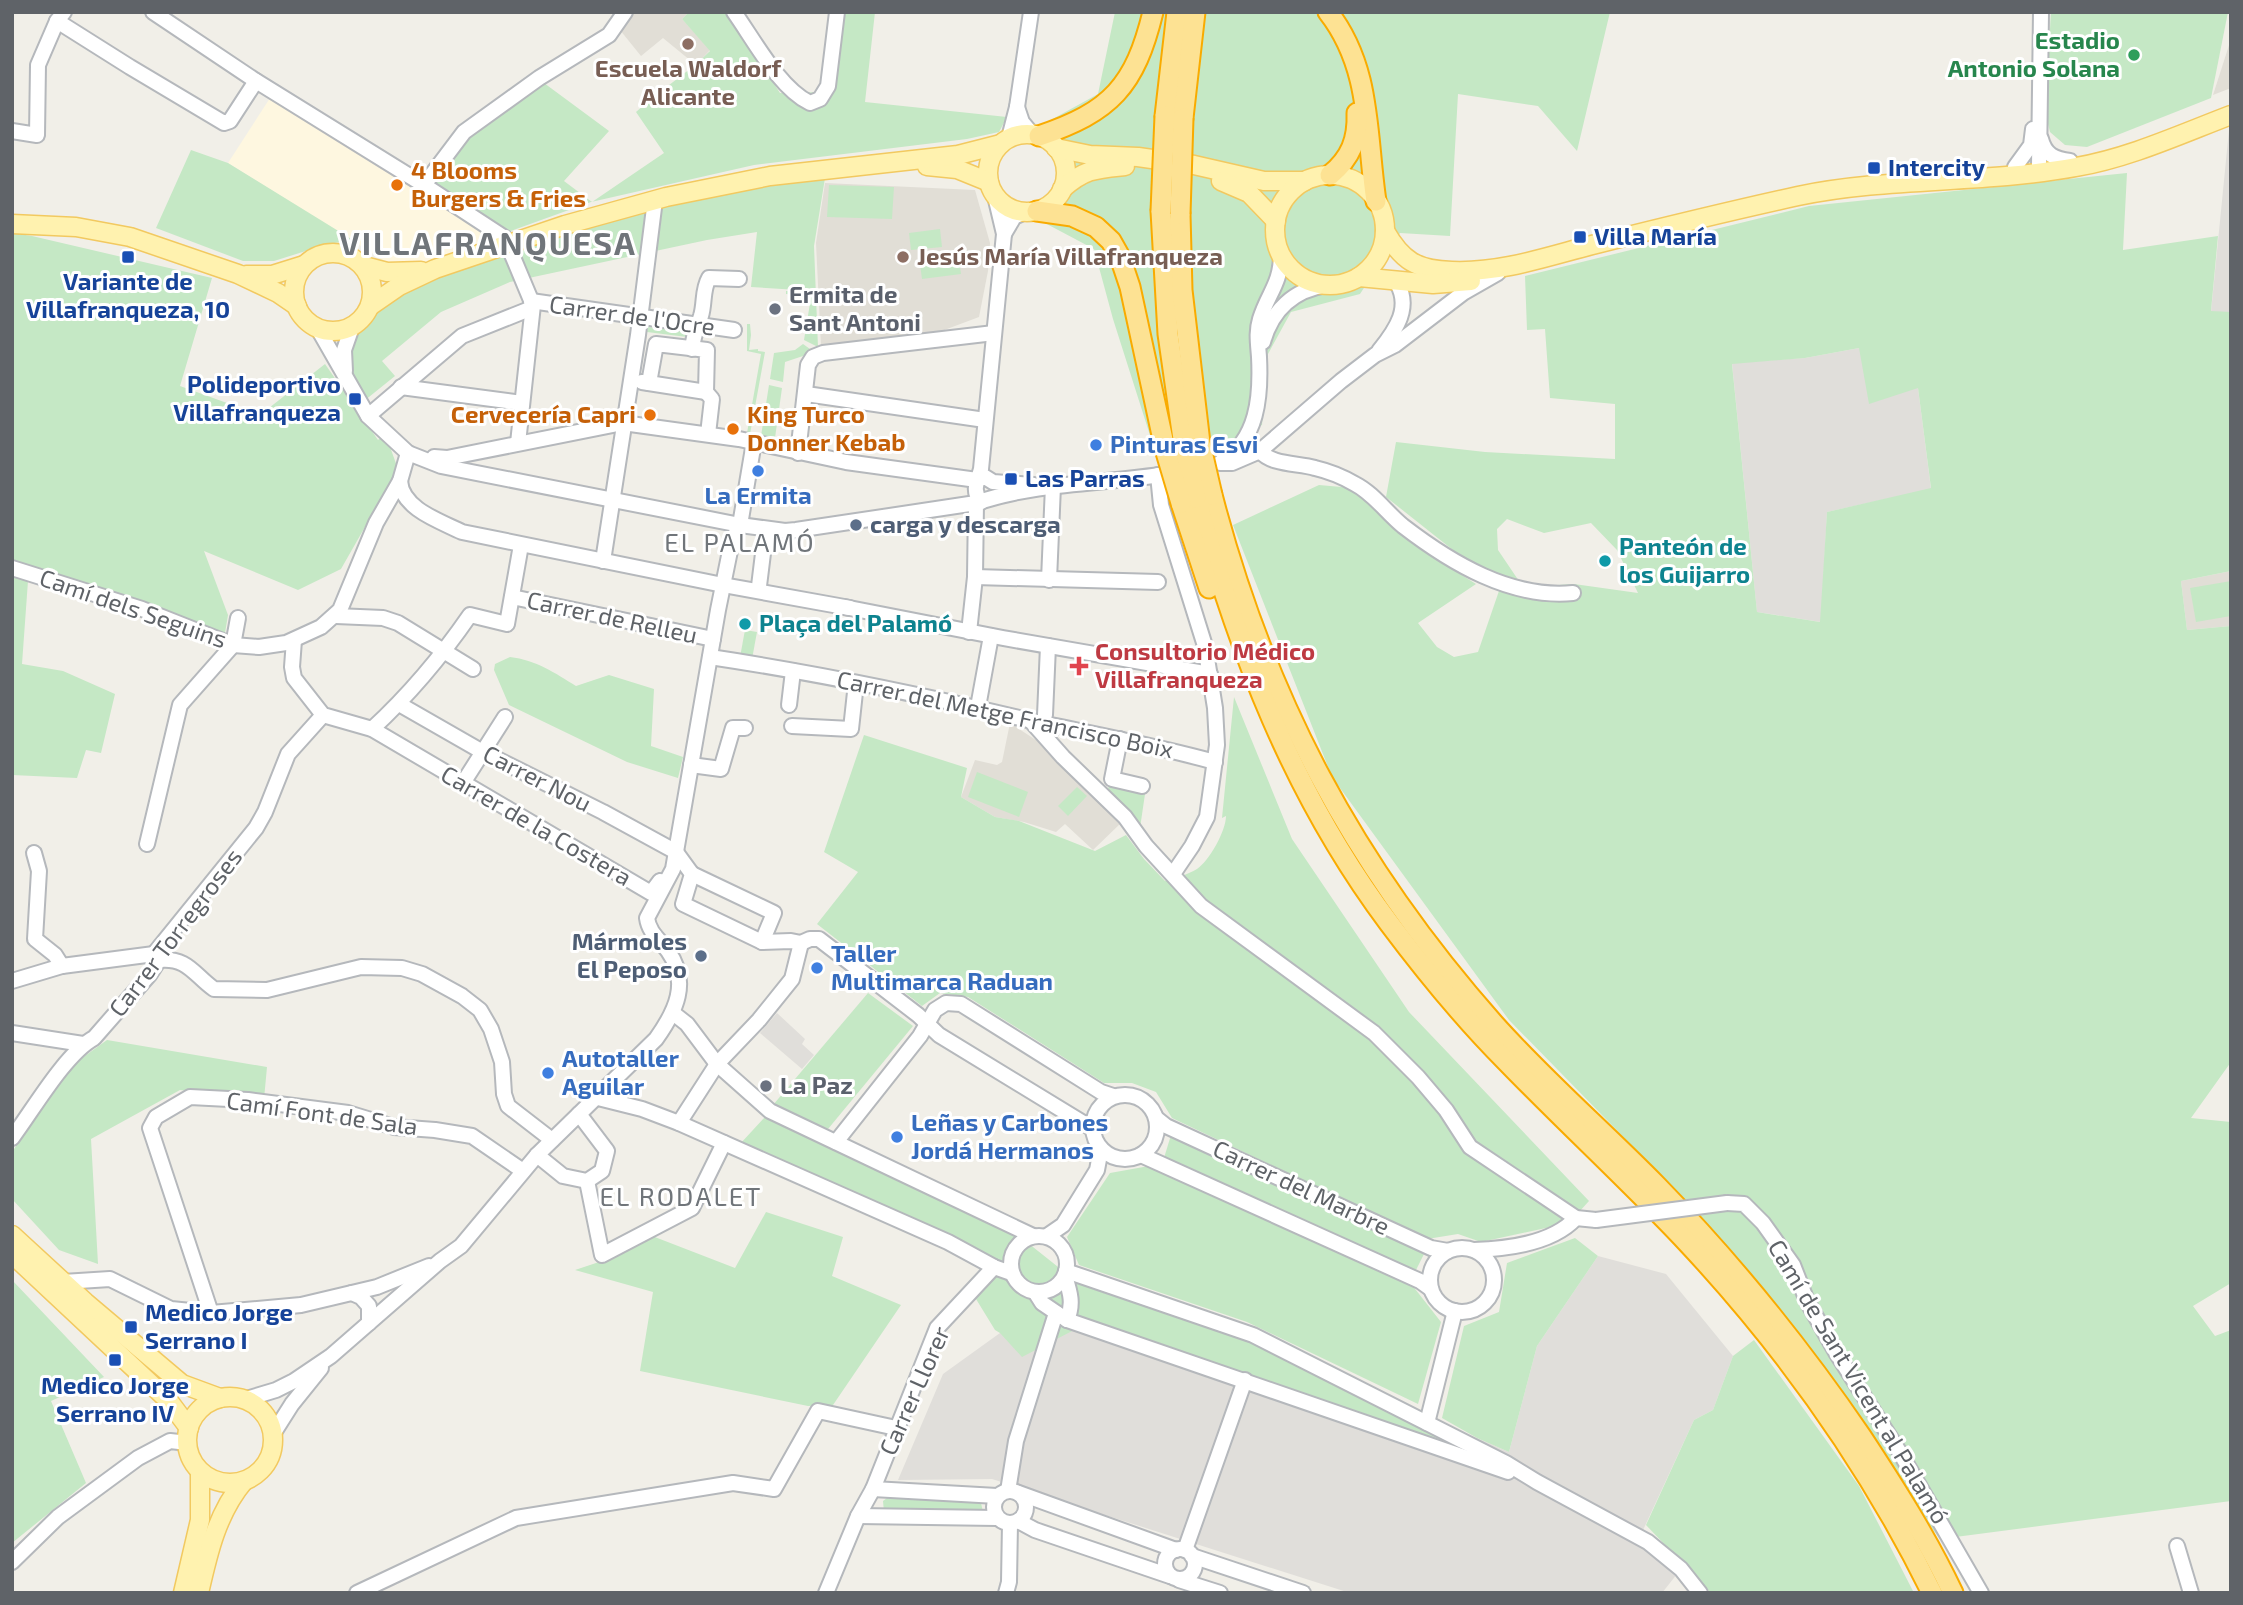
<svg xmlns="http://www.w3.org/2000/svg" width="2243" height="1605" font-family="'Exo 2',sans-serif">
<rect width="100%" height="100%" fill="#f1efe8"/>
<polygon fill="#fef7e0" points="270,98 495,241 425,265 388,263 228,163"/>
<g fill="#e0deda">
<polygon points="2231,129 2231,312 2211,312 2229,130"/>
<polygon points="1859,348 1918,388 1931,489 1827,512 1821,622 1757,612 1732,363 1805,358"/>
<polygon points="777,1013 805,1039 802,1044 814,1055 802,1069 760,1033"/>
<polygon points="1598,1256 1666,1274 1733,1356 1713,1410 1694,1420 1638,1541 1677,1574 1662,1593 1350,1593 992,1479 898,1480 943,1374 1000,1333 1076,1328 1474,1452 1477,1438 1509,1452 1537,1346"/>
</g>
<g fill="#e1ded6">
<polygon points="632,12 689,12 682,19 710,50 696,65 663,38 641,56 620,30"/>
<polygon points="2231,39 2231,88 2213,95"/>
<polygon points="825,183 975,190 990,243 988,271 979,317 939,332 821,346 816,243"/>
<polygon points="2231,571 2231,626 2187,630 2181,581"/>
<polygon points="1010,723 1042,744 1122,822 1093,850 1065,824 1056,832 1024,822 995,817 961,797 975,760 997,765 1002,762"/>
</g>
<g fill="#c5e8c5" fill-rule="evenodd">
<path d="M 689,12 L 727,12 L 780,93 L 824,92 L 836,12 L 875,12 L 865,102 L 1007,117 L 999,132 L 967,139 L 754,165 L 591,202 L 508,232 L 430,181 L 465,135 L 507,110 L 544,83 L 609,131 L 564,181 L 592,202 L 664,153 L 636,112 C 660,90 688,73 710,51 L 682,19 Z"/>
<polygon points="1115,12 1610,12 1577,151 1538,106 1458,94 1450,236 1400,233 1360,294 1291,312 1268,354 1262,425 1212,452 1155,451 1113,319 1094,249 1043,222 1069,199 1065,141 1049,121 1098,94"/>
<polygon points="2051,12 2228,12 2211,98 2087,147 2065,145 2050,132 2045,112"/>
<polygon points="191,150 228,163 353,240 328,244 274,261 243,261 156,228"/>
<path d="M 2127,173 L 2123,250 L 2218,236 L 2211,311 L 2231,312 L 2231,571 L 2181,581 L 2187,630 L 2231,626 L 2231,1062 L 2191,1118 L 2231,1122 L 2231,1283 L 2193,1306 L 2215,1336 L 2231,1330 L 2231,1501 L 1940,1539 L 1687,1202 L 1509,1020 L 1332,777 L 1233,525 L 1319,485 L 1353,488 L 1417,547 L 1476,584 L 1418,623 L 1437,647 L 1454,657 L 1478,652 L 1500,588 L 1522,586 L 1463,558 L 1386,497 L 1396,442 L 1485,452 L 1615,459 L 1615,404 L 1550,398 L 1545,329 L 1527,330 L 1525,276 L 1809,206 ZM 1859,348 L 1869,404 L 1918,388 L 1931,488 L 1827,512 L 1820,622 L 1757,612 L 1732,364 L 1805,358 ZM 1507,519 L 1544,533 L 1591,523 L 1617,550 L 1638,593 L 1574,584 L 1523,587 L 1498,550 L 1497,529 Z"/>
<path d="M 825,178 L 814,246 L 818,347 L 804,340 L 811,297 L 786,294 L 786,291 L 798,290 L 751,287 L 757,232 L 707,240 L 510,282 L 441,312 L 382,361 L 395,376 L 364,401 C 355,385 346,370 350,351 C 364,285 542,240 600,224 C 626,217 651,208 677,202 C 726,192 776,185 825,178 Z"/>
<polygon points="829,185 894,187 892,219 827,217"/>
<polygon points="940,229 942,247 911,250 909,233"/>
<polygon points="12,233 32,236 212,278 180,386 260,415 325,364 378,440 385,433 398,469 341,569 298,590 204,551 228,615 225,633 29,567 22,664 63,671 115,694 101,753 86,750 77,778 12,775"/>
<polygon points="958,252 961,274 922,279 919,257"/>
<polygon points="747,324 750,324 751,335 749,350 758,349 758,351 765,352 750,434 747,433 761,354 747,351"/>
<polygon points="648,327 688,332 687,337 647,332"/>
<polygon points="803,344 810,349 803,356 785,362 783,382 770,379 774,353 795,350"/>
<polygon points="769,385 782,388 775,438 761,436"/>
<polygon points="2231,581 2231,616 2196,622 2190,588"/>
<polygon points="745,630 757,632 752,659 740,657"/>
<path d="M 510,657 C 536,660 555,673 576,686 L 609,675 L 654,689 L 651,746 L 683,757 L 678,778 L 627,762 L 509,705 L 494,670 L 495,664 Z"/>
<path d="M 1234,697 L 1292,839 L 1409,1012 L 1589,1201 L 1569,1223 L 1481,1242 L 1458,1234 L 1427,1239 L 1172,1118 L 1156,1092 L 1132,1083 L 1104,1083 L 968,997 L 940,993 L 922,1006 L 817,924 L 858,872 L 824,852 L 864,735 L 967,768 L 961,797 L 995,817 L 1019,821 L 1095,851 L 1126,835 L 1144,859 L 1165,881 C 1175,877 1188,875 1197,869 C 1209,861 1226,831 1226,816 L 1222,818 Z"/>
<polygon points="977,772 1028,792 1019,817 968,797"/>
<polygon points="1109,784 1145,794 1140,828 1108,790"/>
<polygon points="1077,787 1087,796 1068,816 1058,806"/>
<polygon points="868,993 913,1026 828,1129 773,1105"/>
<polygon points="107,1040 267,1067 264,1099 180,1090 91,1139 98,1264 59,1250 12,1199 12,1152 71,1066"/>
<polygon points="765,1117 1014,1232 1077,1282 1256,1339 1473,1453 1076,1329 1022,1357 1000,1333 995,1330 976,1299 990,1261 740,1144"/>
<polygon points="1171,1135 1425,1252 1415,1272 1164,1158"/>
<polygon points="1149,1166 1412,1285 1441,1322 1418,1404 1247,1322 1079,1265 1067,1237 1110,1173"/>
<polygon points="766,1212 843,1237 832,1276 901,1305 833,1405 808,1406 640,1371 653,1292 575,1270 605,1260 647,1234 735,1268"/>
<polygon points="1575,1238 1598,1256 1537,1346 1509,1452 1477,1438 1442,1418 1464,1326 1499,1312 1507,1263"/>
<polygon points="12,1280 104,1377 51,1401 86,1483 12,1543"/>
<polygon points="1754,1340 1859,1486 1914,1593 1711,1593 1646,1525 1694,1420 1713,1410 1733,1356"/>
<polygon points="894,1497 976,1501 981,1503 983,1512 884,1512 883,1501 887,1498"/>
</g>
<g fill="none" stroke-linecap="round" stroke-linejoin="round">
<g stroke="#b5b8bc" stroke-width="18">
<g id="minor">
<polyline points="153,12 256,81 424,185 505,238 533,305 518,443"/>
<path d="M 734,12 C 754,40 779,88 810,103 L 820,99 L 828,86 L 837,12"/>
<polyline points="57,21 130,67 224,123 230,121 256,81"/>
<polyline points="1017,107 1022,122 1032,134"/>
<polyline points="12,131 37,135 38,65 57,21 64,12"/>
<polyline points="1009,138 1017,107 1031,12"/>
<path d="M 2041,139 C 2045,155 2055,159 2070,161"/>
<polyline points="2039,166 2041,12"/>
<polyline points="2015,167 2031,145 2033,129"/>
<polyline points="424,185 464,132 539,78 609,35 625,12"/>
<polyline points="1004,234 1014,217 1025,212"/>
<polyline points="531,301 734,330"/>
<path d="M 317,327 L 368,416 L 408,453 L 441,466 L 740,525 L 785,531 L 796,530 L 976,503 C 1038,482 1103,484 1167,474"/>
<path d="M 1263,342 C 1272,310 1294,290 1326,285"/>
<path d="M 692,349 C 693,336 697,328 701,316 C 705,303 702,290 709,278 L 739,279"/>
<path d="M 1379,351 C 1396,330 1413,306 1395,280"/>
<polyline points="345,371 344,350 352,327"/>
<polyline points="642,382 706,392"/>
<polyline points="649,383 656,344 707,350 706,392 712,399 708,434"/>
<polyline points="401,387 522,403"/>
<polyline points="806,394 985,420"/>
<polyline points="368,416 462,336 532,308"/>
<path d="M 1260,451 C 1271,465 1298,463 1315,468 C 1328,471 1343,477 1355,484 C 1373,493 1387,513 1403,526 C 1451,563 1511,599 1573,593"/>
<polyline points="798,453 808,365 813,357 823,353 994,333"/>
<polyline points="434,457 447,458 623,423 739,439 846,462 977,480 985,477 993,482 1034,485"/>
<path d="M 1221,462 C 1258,440 1261,396 1259,357 C 1258,343 1256,332 1260,319 C 1268,293 1281,284 1281,254"/>
<polyline points="1220,463 1232,463 1260,451 1341,381 1375,355 1395,345 1463,293 1498,273"/>
<polyline points="1158,475 1161,505 1205,646 1215,708 1217,745 1207,817 1192,846 1173,874"/>
<path d="M 400,481 C 402,509 440,521 462,532 L 723,585 L 850,608"/>
<path d="M 981,502 C 971,490 978,481 981,469 L 1004,234 L 995,196"/>
<polyline points="603,561 638,335 655,200"/>
<polyline points="12,568 142,609 233,645 259,647 286,643 321,627 340,610 376,523 400,481 408,453"/>
<polyline points="975,577 1158,582"/>
<polyline points="1049,580 1053,486"/>
<polyline points="759,586 766,529"/>
<polyline points="512,597 713,639"/>
<polyline points="844,607 1003,638 1210,674"/>
<polyline points="336,616 383,618 398,623 473,669"/>
<polyline points="969,632 975,577 976,503"/>
<polyline points="294,640 292,667 294,678 323,715 372,729 651,893 660,881"/>
<polyline points="233,645 238,618"/>
<path d="M 710,657 C 817,673 923,695 1028,720 C 1091,734 1154,745 1215,762"/>
<polyline points="399,704 481,751 603,812 667,847 676,852 692,874 683,904 762,942 791,941 801,943"/>
<polyline points="789,705 793,671"/>
<polyline points="978,707 991,636"/>
<polyline points="1045,715 1048,646"/>
<polyline points="1031,721 1063,757 1125,817 1146,846 1201,906 1374,1033 1418,1077 1446,1110 1470,1147 1576,1218 1596,1220"/>
<polyline points="792,726 851,729 856,683"/>
<path d="M 372,729 C 410,694 441,657 470,615 L 507,624 L 521,545"/>
<polyline points="1120,739 1112,779 1142,786"/>
<polyline points="691,765 721,769 733,728 745,728"/>
<polyline points="463,783 505,717"/>
<polyline points="147,844 180,705 233,645"/>
<polyline points="34,853 39,871 35,939 55,955 62,966"/>
<polyline points="692,874 774,913 762,942"/>
<polyline points="801,943 810,939 819,939 918,1015 939,1035 1093,1129"/>
<path d="M 159,960 C 188,957 194,975 214,989 L 267,990 L 361,967 L 402,968 L 422,974 L 462,996 L 480,1010 L 491,1029 L 502,1062 L 504,1094 L 508,1106 L 552,1140"/>
<polyline points="159,960 154,954 256,828 265,812 288,754 323,715"/>
<polyline points="12,981 62,966 154,954"/>
<polyline points="673,1013 687,1024 717,1064 770,1111 1033,1236"/>
<polyline points="12,1033 83,1044"/>
<circle cx="1125" cy="1127" r="32"/>
<polyline points="598,1098 642,1109 679,1123 948,1242 994,1267 1011,1273"/>
<polyline points="1156,1118 1166,1126 1431,1248 1448,1251"/>
<polyline points="679,1123 717,1064 759,1020 792,979 801,943"/>
<path d="M 12,1138 C 33,1110 65,1054 94,1038 L 150,974 L 159,960"/>
<polyline points="836,1142 920,1036 935,1010 946,1003 961,1004 1101,1092 1113,1096"/>
<polyline points="537,1155 563,1176 587,1181 602,1171 607,1151 579,1114"/>
<polyline points="1141,1155 1420,1281 1431,1289"/>
<polyline points="587,1181 602,1255 692,1208 724,1143"/>
<polyline points="1727,1203 1744,1204 1763,1223 1793,1265 1807,1301 1837,1354 1902,1456 1981,1593"/>
<circle cx="1039" cy="1264" r="28"/>
<polyline points="1047,1236 1063,1225 1097,1170 1101,1149"/>
<circle cx="1462" cy="1280" r="32"/>
<path d="M 1474,1250 C 1507,1249 1553,1243 1576,1218"/>
<polyline points="1066,1271 1253,1335 1506,1463 1537,1482 1648,1542 1681,1569 1700,1593"/>
<path d="M 1065,1276 C 1070,1292 1074,1304 1067,1320"/>
<polyline points="63,1282 110,1279 171,1309 211,1313 301,1305 377,1287 429,1266"/>
<polyline points="1035,1292 1042,1303 1067,1320 1508,1472"/>
<polyline points="352,1293 361,1297 369,1306 369,1323"/>
<polyline points="211,1313 150,1128 156,1117 190,1097 248,1100 348,1113 394,1127 435,1130 472,1136 523,1171"/>
<path d="M 243,1400 L 276,1390 L 294,1381 L 331,1356 L 440,1261 L 461,1246 L 537,1155 L 656,1039 C 676,1011 690,982 668,951 C 660,940 649,933 647,918 L 673,869 L 718,610 L 732,541 L 740,525 L 754,442"/>
<polyline points="1427,1423 1455,1311"/>
<polyline points="273,1434 292,1404 321,1368"/>
<polyline points="873,1489 997,1496"/>
<circle cx="1010" cy="1507" r="16"/>
<polyline points="1008,1491 1016,1441 1056,1313"/>
<polyline points="1016,1492 1176,1550"/>
<polyline points="858,1516 997,1518"/>
<polyline points="1018,1521 1035,1530 1170,1576"/>
<polyline points="2177,1546 2191,1593"/>
<circle cx="1180" cy="1564" r="15"/>
<polyline points="1185,1550 1245,1380"/>
<polyline points="1192,1556 1303,1593"/>
<polyline points="12,1562 58,1517 138,1458 170,1441 188,1443"/>
<polyline points="1179,1580 1220,1593"/>
<polyline points="357,1593 516,1518 733,1483 774,1489 818,1411 896,1428"/>
<polyline points="826,1593 858,1516 873,1489 937,1328 994,1267"/>
<polyline points="1006,1593 1009,1582 1010,1523"/>
</g>
</g>
<g stroke="#f2c960" stroke-width="21">
<g id="major">
<circle cx="1027" cy="173" r="39"/>
<polyline points="1056,148 1090,155 1138,157 1194,165 1264,181 1305,181"/>
<polyline points="927,166 957,169 989,182"/>
<circle cx="1330" cy="230" r="55"/>
<polyline points="1221,181 1249,193 1276,221"/>
<path d="M 1062,189 C 1085,169 1095,169 1125,166"/>
<polyline points="12,224 76,227 130,237 238,274 278,293 297,306"/>
<path d="M 1385,231 C 1402,261 1417,270 1452,271 C 1500,273 1546,257 1592,245 C 1660,228 1729,211 1798,196 C 1889,177 1984,184 2076,167 C 2129,158 2181,134 2231,115"/>
<circle cx="333" cy="292" r="39"/>
<polyline points="364,266 387,272 421,271"/>
<polyline points="246,275 272,275 304,265"/>
<polyline points="1359,277 1433,284 1471,281"/>
<polyline points="370,306 399,286 435,269 565,225 666,197 770,176 958,155 1001,144"/>
<polyline points="12,1235 85,1302 182,1384 220,1398"/>
<polyline points="12,1254 168,1400 189,1428"/>
<circle cx="230" cy="1440" r="43"/>
<polyline points="183,1593 200,1520 200,1473"/>
<path d="M 199,1593 C 208,1553 217,1513 244,1481"/>
</g>
</g>
<g stroke="#f9ab00" stroke-width="23">
<g id="highway">
<path d="M 1328,12 C 1372,68 1366,135 1376,201"/>
<polyline points="1165,116 1177,12"/>
<polyline points="1183,118 1195,12"/>
<path d="M 1039,136 C 1111,112 1135,86 1153,12"/>
<path d="M 1330,175 C 1351,158 1358,139 1357,113"/>
<polyline points="1037,211 1072,216 1096,227 1111,241 1120,257 1130,287 1165,449"/>
<polyline points="1161,211 1168,334 1184,446"/>
<polyline points="1180,214 1182,290 1200,443"/>
<path d="M 1212,495 C 1265,699 1354,866 1494,1024 C 1545,1081 1603,1131 1657,1186 C 1732,1263 1800,1347 1861,1436 C 1894,1486 1927,1538 1953,1593"/>
<path d="M 1196,498 C 1238,650 1293,795 1389,923 C 1425,971 1464,1019 1506,1061 C 1564,1121 1625,1177 1682,1237 C 1781,1342 1868,1463 1932,1593"/>
<polyline points="1181,503 1209,588"/>
</g>
</g>
<use href="#minor" stroke="#fff" stroke-width="14"/>
<use href="#major" stroke="#fff2af" stroke-width="18"/>
<use href="#highway" stroke="#fde293" stroke-width="19"/>
<g stroke="#b5b8bc" stroke-width="18" stroke-linecap="butt">
<polyline id="minor-bridge" points="1596,1220 1727,1203"/>
</g>
<g stroke="#f9ab00" stroke-width="23" stroke-linecap="butt">
<g id="highway-bridge">
<polyline points="1161,211 1165,116"/>
<polyline points="1180,214 1183,118"/>
<polyline points="1200,443 1212,495"/>
<polyline points="1184,446 1196,498"/>
<polyline points="1165,449 1181,503"/>
</g>
</g>
<use href="#minor-bridge" stroke="#fff" stroke-width="14"/>
<use href="#highway-bridge" stroke="#fde293" stroke-width="19"/>
</g>
<g fill="#8d6e63" stroke="#fff" stroke-width="2.5">
<circle cx="688" cy="44" r="7"/>
<circle cx="903" cy="257" r="7"/>
</g>
<circle fill="#2e9e5b" stroke="#fff" stroke-width="2.5" cx="2134" cy="55" r="7"/>
<g fill="#1a4fb4" stroke="#fff" stroke-width="2.5">
<rect x="1867" y="161" width="14" height="14" rx="3.5"/>
<rect x="1573" y="230" width="14" height="14" rx="3.5"/>
<rect x="121" y="250" width="14" height="14" rx="3.5"/>
<rect x="348" y="392" width="14" height="14" rx="3.5"/>
<rect x="1004" y="472" width="14" height="14" rx="3.5"/>
<rect x="124" y="1320" width="14" height="14" rx="3.5"/>
<rect x="108" y="1353" width="14" height="14" rx="3.5"/>
</g>
<g fill="#e8710a" stroke="#fff" stroke-width="2.5">
<circle cx="397" cy="185" r="7"/>
<circle cx="650" cy="415" r="7"/>
<circle cx="733" cy="429" r="7"/>
</g>
<g fill="#6b7280" stroke="#fff" stroke-width="2.5">
<circle cx="775" cy="309" r="7"/>
<circle cx="766" cy="1086" r="7"/>
</g>
<g fill="#3f7fe0" stroke="#fff" stroke-width="2.5">
<circle cx="1096" cy="445" r="7"/>
<circle cx="758" cy="471" r="7"/>
<circle cx="817" cy="968" r="7"/>
<circle cx="548" cy="1073" r="7"/>
<circle cx="897" cy="1137" r="7"/>
</g>
<g fill="#5c6f8a" stroke="#fff" stroke-width="2.5">
<circle cx="856" cy="525" r="7"/>
<circle cx="701" cy="956" r="7"/>
</g>
<g fill="#0f9aa8" stroke="#fff" stroke-width="2.5">
<circle cx="1605" cy="561" r="7"/>
<circle cx="745" cy="624" r="7"/>
</g>
<path fill="#e0444e" stroke="#fff" stroke-width="2.5" d="M1075.5 655.5h7v7h7v7h-7v7h-7v-7h-7v-7h7z"/>
<g text-anchor="middle" stroke-width="6" stroke-linejoin="round" paint-order="stroke">
<g font-size="24" font-weight="bold" fill="#27864d" stroke="#fff" text-anchor="end">
<text x="2120" y="49">Estadio<tspan x="2120" dy="28">Antonio Solana</tspan></text>
</g>
<g font-size="24" font-weight="bold" fill="#785e54" stroke="#fff">
<text x="688" y="77">Escuela Waldorf<tspan x="688" dy="28">Alicante</tspan></text>
<text x="917" y="265" text-anchor="start">Jesús María Villafranqueza</text>
</g>
<g font-size="24" font-weight="bold" fill="#164399" stroke="#fff" text-anchor="start">
<text x="1888" y="176">Intercity</text>
<text x="1594" y="245">Villa María</text>
<text x="128" y="290" text-anchor="middle">Variante de<tspan x="128" dy="28">Villafranqueza, 10</tspan></text>
<text x="341" y="393" text-anchor="end">Polideportivo<tspan x="341" dy="28">Villafranqueza</tspan></text>
<text x="1025" y="487">Las Parras</text>
<text x="145" y="1321">Medico Jorge<tspan x="145" dy="28">Serrano I</tspan></text>
<text x="115" y="1394" text-anchor="middle">Medico Jorge<tspan x="115" dy="28">Serrano IV</tspan></text>
</g>
<g font-size="24" font-weight="bold" fill="#c56008" stroke="#fff" text-anchor="start">
<text x="411" y="179">4 Blooms<tspan x="411" dy="28">Burgers &amp; Fries</tspan></text>
<text x="636" y="423" text-anchor="end">Cervecería Capri</text>
<text x="747" y="423">King Turco<tspan x="747" dy="28">Donner Kebab</tspan></text>
</g>
<g font-size="24" font-weight="bold" fill="#5b616d" stroke="#fff" text-anchor="start">
<text x="789" y="303">Ermita de<tspan x="789" dy="28">Sant Antoni</tspan></text>
<text x="780" y="1094">La Paz</text>
</g>
<g font-size="24" fill="#5f6368" stroke="#fff">
<text transform="translate(632 316) rotate(8)" y="8">Carrer de l'Ocre</text>
<text transform="translate(133 609) rotate(19)" y="8">Camí dels Seguins</text>
<text transform="translate(612 618) rotate(12)" y="8">Carrer de Relleu</text>
<text transform="translate(1005 715) rotate(12)" y="8">Carrer del Metge Francisco Boix</text>
<text transform="translate(537 779) rotate(27)" y="8">Carrer Nou</text>
<text transform="translate(536 826) rotate(30)" y="8">Carrer de la Costera</text>
<text transform="translate(176 933) rotate(-53)" y="8">Carrer Torregroses</text>
<text transform="translate(322 1114) rotate(8)" y="8">Camí Font de Sala</text>
<text transform="translate(1301 1188) rotate(25)" y="8">Carrer del Marbre</text>
<text transform="translate(1858 1382) rotate(59)" y="8">Camí de Sant Vicent al Palamó</text>
<text transform="translate(915 1391) rotate(-66)" y="8">Carrer Llorer</text>
</g>
<g font-size="24" font-weight="bold" fill="#366cbe" stroke="#fff" text-anchor="start">
<text x="1110" y="453">Pinturas Esvi</text>
<text x="758" y="504" text-anchor="middle">La Ermita</text>
<text x="831" y="962">Taller<tspan x="831" dy="28">Multimarca Raduan</tspan></text>
<text x="562" y="1067">Autotaller<tspan x="562" dy="28">Aguilar</tspan></text>
<text x="911" y="1131">Leñas y Carbones<tspan x="911" dy="28">Jordá Hermanos</tspan></text>
</g>
<g font-size="24" font-weight="bold" fill="#4e5e75" stroke="#fff" text-anchor="start">
<text x="870" y="533">carga y descarga</text>
<text x="687" y="950" text-anchor="end">Mármoles<tspan x="687" dy="28">El Peposo</tspan></text>
</g>
<g font-size="24" font-weight="bold" fill="#0d838f" stroke="#fff" text-anchor="start">
<text x="1619" y="555">Panteón de<tspan x="1619" dy="28">los Guijarro</tspan></text>
<text x="759" y="632">Plaça del Palamó</text>
</g>
<g font-size="24" font-weight="bold" fill="#be3a42" stroke="#fff" text-anchor="start">
<text x="1095" y="660">Consultorio Médico<tspan x="1095" dy="28">Villafranqueza</tspan></text>
</g>
<g font-size="26" letter-spacing="2" fill="#70757a" stroke="#fff">
<text x="740" y="552">EL PALAMÓ</text>
<text x="681" y="1206">EL RODALET</text>
</g>
<g font-size="32" font-weight="bold" letter-spacing="2" fill="#70757a" stroke="#fff">
<text x="488" y="255">VILLAFRANQUESA</text>
</g>
</g>
<rect width="2243" height="1605" fill="none" stroke="#5f6368" stroke-width="28"/>
</svg>
